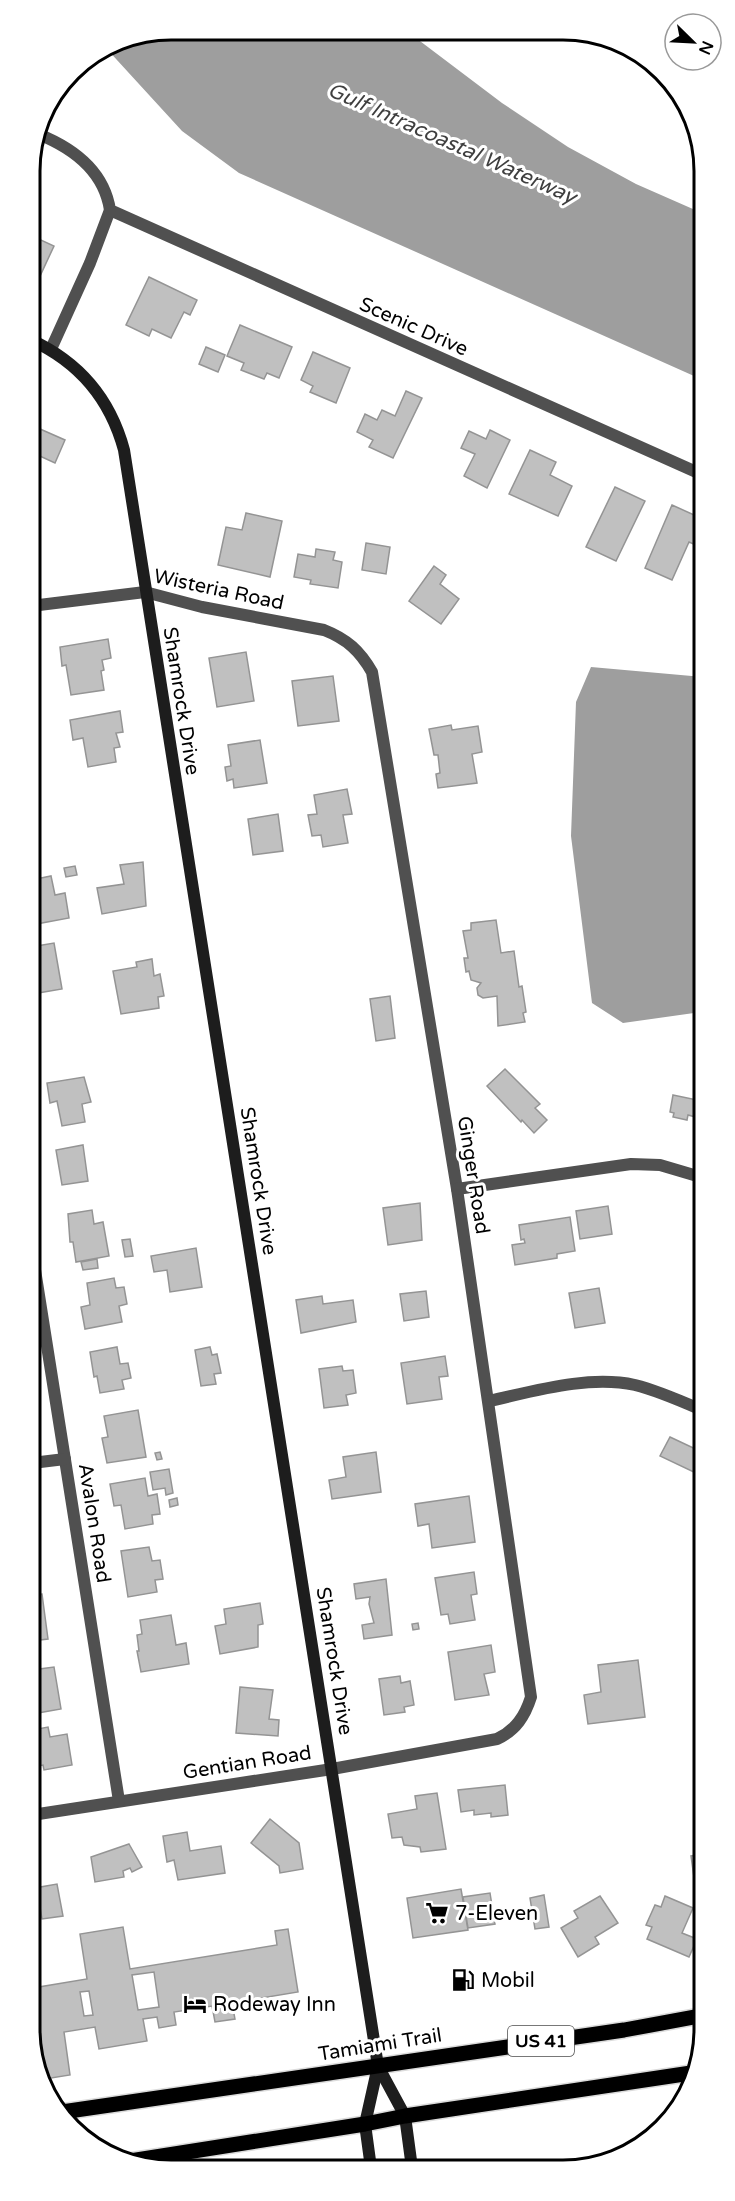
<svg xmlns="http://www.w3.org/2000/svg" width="735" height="2201" font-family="'Varela Round',sans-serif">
<rect width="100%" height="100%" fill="#fff"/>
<g fill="#9e9e9e">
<polygon points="171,30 408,32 502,103 568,147 636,184 702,213 703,380 239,173 182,131 106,48 118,41"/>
<polygon points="591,667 703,677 703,1018 694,1013 623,1023 592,1003 571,836 576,702"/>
</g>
<g fill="#c0c0c0" stroke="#949494" stroke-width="1.5" fill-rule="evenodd">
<polygon points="30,235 54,246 34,289 30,288"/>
<polygon points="149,277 197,300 190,315 184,312 171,338 152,329 149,336 126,325"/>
<polygon points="240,325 292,347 279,378 267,373 264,379 241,370 244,363 227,356"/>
<polygon points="206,347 225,355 218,372 199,364"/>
<polygon points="313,352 350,368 336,403 310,392 313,386 301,380"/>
<polygon points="406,391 422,398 393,458 369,447 373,440 357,432 365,414 377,420 382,410 395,416"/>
<polygon points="31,425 65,440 55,463 31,452"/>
<polygon points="490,430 510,440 487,488 464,476 475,454 461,448 469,431 486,439"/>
<polygon points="530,450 556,462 550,475 572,486 558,516 509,494"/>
<polygon points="615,487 645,501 616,561 586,547"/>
<polygon points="672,505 703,519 703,548 689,542 672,580 645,568"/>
<polygon points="246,513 282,521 270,577 218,565 226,527 242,530"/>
<polygon points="366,543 390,547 386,574 362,570"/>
<polygon points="316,549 335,552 333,560 342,562 338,588 310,584 311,580 294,577 298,554 315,557"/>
<polygon points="434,566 446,575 440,584 459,599 441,624 409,601"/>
<polygon points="108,639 111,658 102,660 104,670 101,671 104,690 71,695 66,665 62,666 60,647"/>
<polygon points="246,652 254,701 217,707 209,658"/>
<polygon points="31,658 38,699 31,700"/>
<polygon points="333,676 339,721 298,726 292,681"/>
<polygon points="120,711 123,732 116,733 120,747 114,748 116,762 88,767 83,738 73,740 70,720"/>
<polygon points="451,725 452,730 478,726 482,752 472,754 477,783 438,788 436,774 440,773 438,755 434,755 429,729"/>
<polygon points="260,740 267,783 234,788 233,779 227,781 225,767 231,766 228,745"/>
<polygon points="347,789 352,814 343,815 348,843 323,847 321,835 312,836 308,815 317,814 314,795"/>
<polygon points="278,814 283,851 253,855 248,819"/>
<polygon points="143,862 146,906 102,914 97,888 124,884 120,865"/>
<polygon points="75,866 77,875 66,877 64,868"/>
<polygon points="51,876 55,895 65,893 69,918 31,925 31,880"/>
<polygon points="496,920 501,953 514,951 519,987 522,986 526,1012 523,1013 525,1022 498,1026 497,996 483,998 478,995 477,988 481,983 471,980 469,971 466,972 464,958 468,958 463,931 471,930 471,923"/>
<polygon points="54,943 62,989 32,994 31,947"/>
<polygon points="152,959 154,976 160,974 164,996 158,997 159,1008 121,1014 113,971 137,967 136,962"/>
<polygon points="390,996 395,1038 376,1041 370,999"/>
<polygon points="505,1069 540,1104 535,1108 547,1120 534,1133 522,1120 521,1122 487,1086"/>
<polygon points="84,1077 91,1102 82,1104 85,1122 62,1126 57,1101 50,1103 47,1083"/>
<polygon points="673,1095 702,1101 699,1118 688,1115 687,1120 673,1117 674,1113 670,1112"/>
<polygon points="83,1145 88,1181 62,1185 56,1150"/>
<polygon points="420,1203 422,1240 388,1245 383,1208"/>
<polygon points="608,1206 612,1234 580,1239 576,1211"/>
<polygon points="92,1210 94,1224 103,1222 109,1256 76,1262 73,1242 70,1242 68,1214"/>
<polygon points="570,1217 575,1251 557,1254 557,1258 515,1265 512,1245 525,1243 524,1239 521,1240 519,1225"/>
<polygon points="130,1239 133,1256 125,1257 122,1240"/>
<polygon points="196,1248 202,1287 170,1292 167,1270 154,1272 151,1256"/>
<polygon points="97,1259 98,1268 83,1270 81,1262"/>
<polygon points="114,1278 116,1288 124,1287 127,1304 119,1306 122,1322 85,1329 81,1307 90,1305 87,1283"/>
<polygon points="599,1288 605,1323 575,1328 569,1293"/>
<polygon points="426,1291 429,1317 404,1321 400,1294"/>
<polygon points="322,1296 323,1304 353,1300 356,1322 301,1333 296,1300"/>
<polygon points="117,1347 120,1364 128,1363 131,1378 122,1380 124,1389 100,1393 97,1376 94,1377 90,1352"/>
<polygon points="210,1347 212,1355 217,1354 221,1373 214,1374 216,1384 201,1386 195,1350"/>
<polygon points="445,1356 448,1376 439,1377 442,1399 407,1404 401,1363"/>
<polygon points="342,1366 343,1371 353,1370 356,1393 346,1395 348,1405 324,1408 319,1369"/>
<polygon points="138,1410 146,1457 107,1463 102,1438 108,1437 104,1416"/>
<polygon points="670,1437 704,1453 704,1465 700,1475 660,1456"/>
<polygon points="160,1452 162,1459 157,1460 155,1453"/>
<polygon points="376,1452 381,1492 332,1499 329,1480 346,1477 343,1457"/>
<polygon points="169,1469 173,1493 166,1495 165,1488 153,1490 150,1472"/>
<polygon points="145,1478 148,1496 157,1494 160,1514 152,1515 153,1524 125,1529 121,1505 114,1506 110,1484"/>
<polygon points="469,1496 475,1542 432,1548 429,1524 418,1526 415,1504"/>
<polygon points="177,1498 178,1505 170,1507 169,1500"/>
<polygon points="149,1547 152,1561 160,1560 163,1579 155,1580 157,1592 128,1597 121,1551"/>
<polygon points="474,1572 477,1594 471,1595 475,1620 450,1624 448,1614 441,1615 435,1578"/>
<polygon points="386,1579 392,1635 364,1639 362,1625 374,1623 369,1604 370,1597 356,1599 354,1584"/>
<polygon points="42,1594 48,1639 32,1641 32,1595"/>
<polygon points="260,1603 263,1624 258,1625 258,1647 220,1654 215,1626 226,1624 224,1609"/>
<polygon points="171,1615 176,1645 186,1643 189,1664 141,1672 137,1651 139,1651 137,1635 142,1634 140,1620"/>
<polygon points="418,1623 419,1629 413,1630 412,1624"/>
<polygon points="491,1645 495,1672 484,1674 489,1695 455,1700 448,1652"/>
<polygon points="638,1660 645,1717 588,1724 584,1695 601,1692 598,1665"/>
<polygon points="54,1667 61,1709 32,1714 32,1670"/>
<polygon points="400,1676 401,1683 410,1681 414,1705 404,1707 405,1712 384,1715 379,1679"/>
<polygon points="240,1687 273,1690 269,1719 279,1720 278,1736 236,1733"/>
<polygon points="48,1727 50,1737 67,1734 72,1765 44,1770 43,1765 32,1767 32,1730"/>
<polygon points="505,1785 508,1815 491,1817 491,1813 474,1815 474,1810 461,1812 458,1790"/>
<polygon points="437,1793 446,1849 421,1852 420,1847 404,1845 402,1837 392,1838 388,1814 417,1809 415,1796"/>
<polygon points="270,1819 299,1843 303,1869 280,1873 279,1866 251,1843"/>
<polygon points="187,1832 190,1851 221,1846 225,1873 178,1880 174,1860 167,1862 163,1836"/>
<polygon points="129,1844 142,1867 132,1872 130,1868 123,1871 124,1877 95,1882 91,1857"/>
<polygon points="704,1854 705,1898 697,1899 691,1856"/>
<polygon points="37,1863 40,1887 57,1884 63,1916 42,1919 38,1896 32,1897 32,1864"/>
<polygon points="461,1889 468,1930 413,1938 407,1898"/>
<polygon points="490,1893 495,1924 468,1928 463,1897"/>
<polygon points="544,1895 549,1927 535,1929 530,1898"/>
<polygon points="600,1896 618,1923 595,1937 599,1944 578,1957 561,1928 578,1918 574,1911"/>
<polygon points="665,1896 693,1908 682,1933 697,1939 689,1957 647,1939 652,1927 646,1925 655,1905 661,1907"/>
<path d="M 123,1927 L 130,1969 L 277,1945 L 275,1931 L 288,1929 L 298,1992 L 232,2003 L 235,2019 L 215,2022 L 212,2006 L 174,2012 L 176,2025 L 159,2028 L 157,2017 L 143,2019 L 147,2041 L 99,2049 L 95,2027 L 64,2032 L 70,2075 L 45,2079 L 34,2060 L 33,2049 L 33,1988 L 87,1979 L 80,1934 ZM 154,1972 L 159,2007 L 138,2010 L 132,1975 ZM 89,1991 L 93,2015 L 84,2016 L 80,1992 Z"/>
</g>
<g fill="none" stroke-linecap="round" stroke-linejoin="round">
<g stroke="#dbdbdb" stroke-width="18">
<g id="primary">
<polyline points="62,2112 624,2030 705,2015"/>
<polyline points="130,2161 365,2124 405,2116 691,2073"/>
</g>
</g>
<g stroke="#505050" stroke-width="12">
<path d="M 38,134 C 73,148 104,171 110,210 L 703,475"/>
<polyline points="51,349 90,263 110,210"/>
<path d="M 31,606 L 145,592 L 202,607 L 324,630 C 347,639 360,651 372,672 L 457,1189 L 531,1697 C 525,1716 516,1730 497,1739 L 332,1769 L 32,1815"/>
<polyline points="457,1189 631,1164 660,1165 704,1178"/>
<polyline points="32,1251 119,1801"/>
<path d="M 489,1401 C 535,1391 588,1375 635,1385 C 659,1391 681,1401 704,1411"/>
<polyline points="32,1463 65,1459"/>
</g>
<g stroke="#1d1d1d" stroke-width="12">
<path d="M 31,340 C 79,362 110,398 124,450 L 378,2066 L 405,2116 L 412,2168"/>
<polyline points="371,2168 365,2124 378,2066"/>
</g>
<use href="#primary" stroke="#000" stroke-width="15"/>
</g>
<defs>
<g id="supermarket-bare" transform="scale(1.8)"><path d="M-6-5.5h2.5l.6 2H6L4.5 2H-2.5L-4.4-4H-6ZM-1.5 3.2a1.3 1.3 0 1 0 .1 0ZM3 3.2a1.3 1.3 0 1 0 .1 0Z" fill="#000" stroke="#fff" stroke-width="2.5" paint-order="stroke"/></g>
<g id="fuel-bare" transform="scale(1.8)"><path d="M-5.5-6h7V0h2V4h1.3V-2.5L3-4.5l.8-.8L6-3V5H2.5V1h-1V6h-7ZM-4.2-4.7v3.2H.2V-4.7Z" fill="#000" stroke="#fff" stroke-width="2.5" paint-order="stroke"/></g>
<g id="hotel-bare" transform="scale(1.8)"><path d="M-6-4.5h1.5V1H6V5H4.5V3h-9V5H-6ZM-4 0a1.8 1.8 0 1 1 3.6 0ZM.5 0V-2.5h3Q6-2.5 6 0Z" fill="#000" stroke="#fff" stroke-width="2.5" paint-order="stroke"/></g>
</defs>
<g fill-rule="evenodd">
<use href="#supermarket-bare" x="437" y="1913"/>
<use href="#fuel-bare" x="463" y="1980"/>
<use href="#hotel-bare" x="195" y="2004"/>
</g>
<g text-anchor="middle" stroke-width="6" stroke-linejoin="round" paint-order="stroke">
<rect fill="#fff" stroke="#4c4c4c" stroke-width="1.5" x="508" y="2026" width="66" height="30" rx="4.5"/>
<g font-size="18" font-weight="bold" fill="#000">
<text x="541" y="2047">US 41</text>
</g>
<g font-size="20" fill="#000" stroke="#fff">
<text transform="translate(414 326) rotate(24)" y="7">Scenic Drive</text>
<text transform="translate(219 589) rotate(12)" y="7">Wisteria Road</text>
<text transform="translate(182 701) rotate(81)" y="7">Shamrock Drive</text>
<text transform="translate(474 1175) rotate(81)" y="7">Ginger Road</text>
<text transform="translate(259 1181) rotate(81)" y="7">Shamrock Drive</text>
<text transform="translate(95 1523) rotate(81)" y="7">Avalon Road</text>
<text transform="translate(335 1661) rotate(81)" y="7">Shamrock Drive</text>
<text transform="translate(247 1762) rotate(-9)" y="7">Gentian Road</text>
<text transform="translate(380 2044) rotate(-9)" y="7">Tamiami Trail</text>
</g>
<g font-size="20" fill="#000" stroke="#fff" text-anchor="start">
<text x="455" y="1920">7-Eleven</text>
<text x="481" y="1987">Mobil</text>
<text x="213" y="2011">Rodeway Inn</text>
</g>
<g font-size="21" font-style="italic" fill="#3f3f3f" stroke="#fff">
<text transform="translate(452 143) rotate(24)" y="7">Gulf Intracoastal Waterway</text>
</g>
</g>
<path d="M0 0H735V2201H0ZM171 40H563A131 131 0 0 1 694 171V2029A131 131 0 0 1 563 2160H171A131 131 0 0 1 40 2029V171A131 131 0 0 1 171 40Z" fill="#fff" fill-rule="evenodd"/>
<path fill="none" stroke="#000" stroke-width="3" d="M171 40H563A131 131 0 0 1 694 171V2029A131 131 0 0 1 563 2160H171A131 131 0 0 1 40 2029V171A131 131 0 0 1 171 40Z"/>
<g transform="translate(693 42) rotate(114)"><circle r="28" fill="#ffffff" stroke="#999999" stroke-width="1.5"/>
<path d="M0-4.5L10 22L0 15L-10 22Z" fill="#000000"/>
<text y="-9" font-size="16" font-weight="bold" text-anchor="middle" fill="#000000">N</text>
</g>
</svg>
